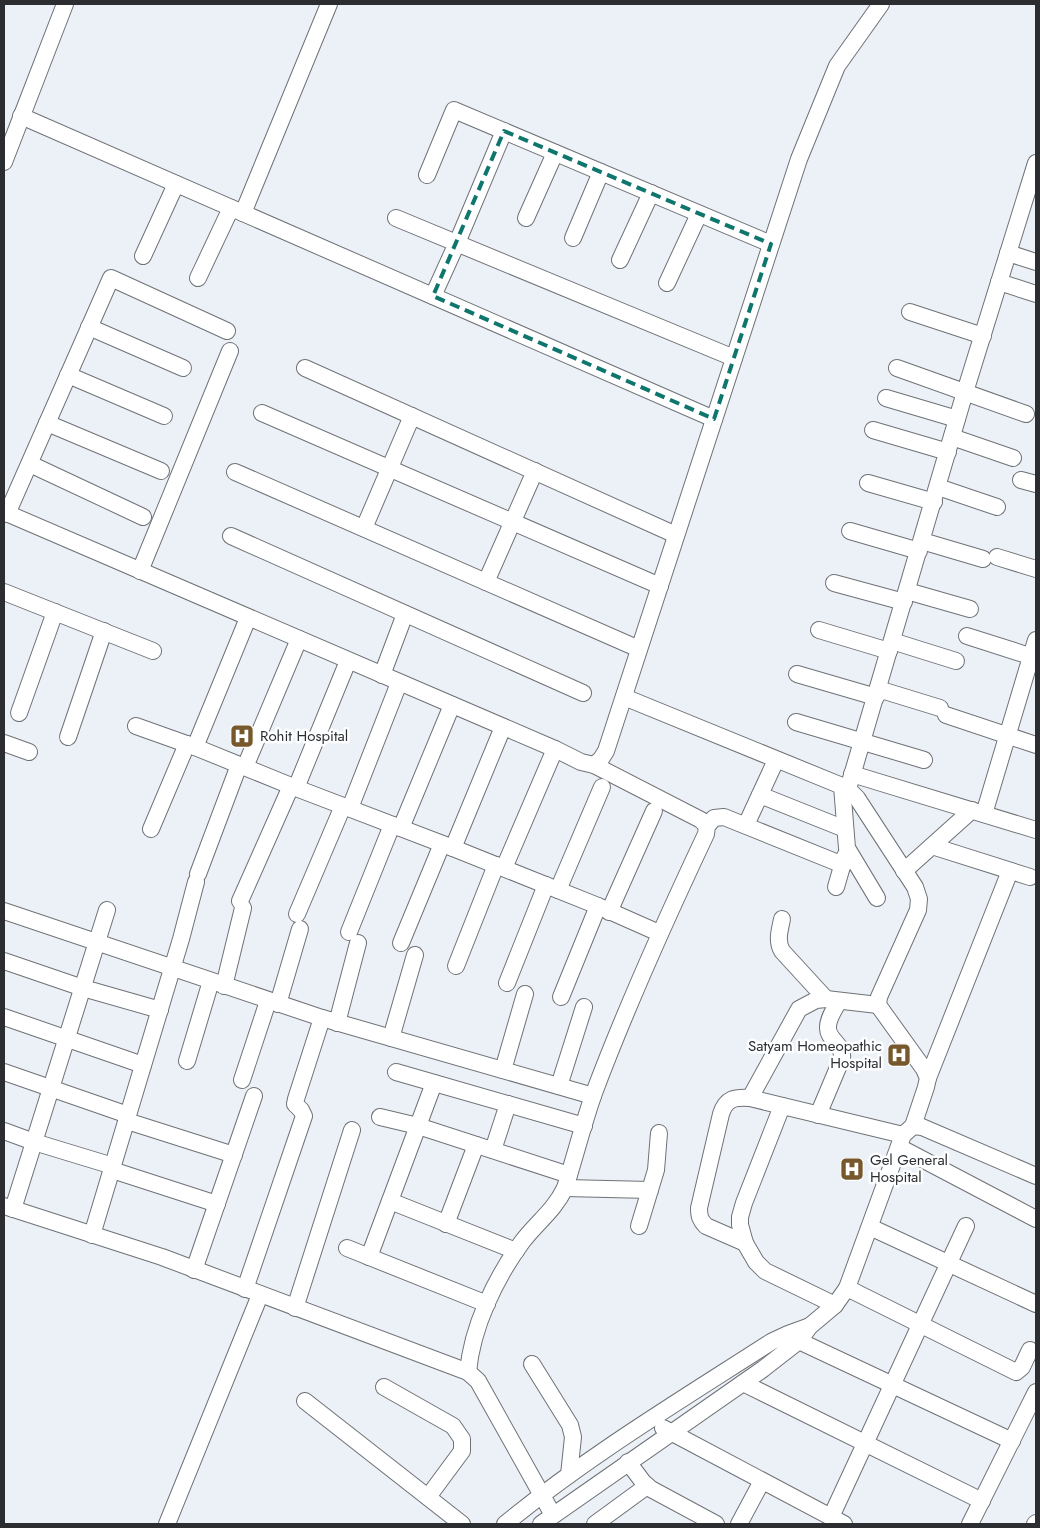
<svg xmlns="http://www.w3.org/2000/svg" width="1040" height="1528" font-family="Jost,sans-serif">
<rect width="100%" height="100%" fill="#ecf1f7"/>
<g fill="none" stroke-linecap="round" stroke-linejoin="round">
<g stroke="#6e7277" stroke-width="18">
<g id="minor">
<polyline points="21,116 714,419"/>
<polyline points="4,162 65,4"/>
<polyline points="427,175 454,110 771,244"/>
<polyline points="243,213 329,4"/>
<polyline points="396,218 734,358"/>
<polyline points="526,218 555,153"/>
<polyline points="573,238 601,172"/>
<polyline points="1008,253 1036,262"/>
<polyline points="143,256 176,184"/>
<polyline points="620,260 651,193"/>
<polyline points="198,278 231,208"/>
<polyline points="999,282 1036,294"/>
<polyline points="667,283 699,214"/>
<polyline points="433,296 457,243 504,131"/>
<polyline points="910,312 983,336"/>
<polyline points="89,327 183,368"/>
<polyline points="305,368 676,535"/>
<polyline points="897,368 1026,414"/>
<polyline points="68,375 164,416"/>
<polyline points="886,398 957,419"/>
<polyline points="262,413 660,586"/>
<polyline points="47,423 161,471"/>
<polyline points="873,430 948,452"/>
<polyline points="952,437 1013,458"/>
<polyline points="30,464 143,517"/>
<polyline points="235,472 639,649"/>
<polyline points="1021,480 1036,484"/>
<polyline points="868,483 934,502"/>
<polyline points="938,487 997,507"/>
<polyline points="4,512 555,749 581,762 594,765 701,820 707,826"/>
<polyline points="7,514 111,278 227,331"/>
<polyline points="364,528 412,416"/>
<polyline points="850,531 919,551"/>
<polyline points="231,536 583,693"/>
<polyline points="922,541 983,559"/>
<polyline points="997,557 1036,569"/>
<polyline points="140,571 230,351"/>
<polyline points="486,582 535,471"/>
<polyline points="834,583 904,602"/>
<polyline points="907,591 970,609"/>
<polyline points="4,592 153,651"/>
<polyline points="819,630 889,651"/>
<polyline points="967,636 1036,658"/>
<polyline points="892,641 956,661"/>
<polyline points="797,674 876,697"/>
<polyline points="382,675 405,614"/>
<polyline points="878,689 940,708"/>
<polyline points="19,713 55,612"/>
<polyline points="946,715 1036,745"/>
<polyline points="796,722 924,760"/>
<polyline points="136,726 195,747 296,788 453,848 598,906 659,933"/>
<polyline points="68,737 104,631"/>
<polyline points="4,743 29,752"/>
<polyline points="195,747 248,618"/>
<polyline points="594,765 601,759 606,751 799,159 837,66 881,4"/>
<polyline points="245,767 299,639"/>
<polyline points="852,774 1036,830"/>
<polyline points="842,786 847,848 877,898"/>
<polyline points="296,788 348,661"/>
<polyline points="848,789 965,392 1036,163"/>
<polyline points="760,795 845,829"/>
<polyline points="350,808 399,683"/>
<polyline points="984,814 1036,640"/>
<polyline points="746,825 776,760"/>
<polyline points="401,828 452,705"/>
<polyline points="151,829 187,744"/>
<polyline points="932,846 1030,877"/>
<polyline points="453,848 503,727"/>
<polyline points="504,868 555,749"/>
<polyline points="904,871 972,810"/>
<polyline points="198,874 239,765"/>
<polyline points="836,887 845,856"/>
<polyline points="558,890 602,787"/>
<polyline points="240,901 291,786"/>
<polyline points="4,911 322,1018 593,1096"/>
<polyline points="609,912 654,811"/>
<polyline points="297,914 343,806"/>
<path d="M 782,919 C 780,930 776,940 782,951 L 826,999"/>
<polyline points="349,932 392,825"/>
<polyline points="401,943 442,844"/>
<polyline points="4,961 83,988 160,1010"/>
<polyline points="456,966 496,865"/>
<polyline points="507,983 546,885"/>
<polyline points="224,986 243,908"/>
<polyline points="561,997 598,906"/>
<polyline points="278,1004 300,929"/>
<polyline points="4,1017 143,1065"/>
<polyline points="337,1023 358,943"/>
<polyline points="391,1038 415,955"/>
<polyline points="187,1061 211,981"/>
<polyline points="503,1070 525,994"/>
<polyline points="4,1072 128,1115"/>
<polyline points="396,1072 584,1126"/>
<polyline points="928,1078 1010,871"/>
<polyline points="242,1080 268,1001"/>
<polyline points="559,1086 584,1007"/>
<polyline points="750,1098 799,1009 816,1000 826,999 878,1005"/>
<polyline points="782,1106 744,1203 740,1217 740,1225 745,1243 756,1262 765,1271 835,1305"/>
<path d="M 818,1115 L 842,1058 C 844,1044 827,1040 828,1027 C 828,1018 835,1008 839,1001"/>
<polyline points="380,1117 418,1126 569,1175"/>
<polyline points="127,1121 234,1155"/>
<polyline points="913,1126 922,1127 1036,1176"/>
<polyline points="4,1131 34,1142 113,1166"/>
<polyline points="899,1147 1036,1219"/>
<polyline points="493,1150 508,1104"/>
<polyline points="112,1170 217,1204"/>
<polyline points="565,1188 650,1190"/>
<polyline points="390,1201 516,1251"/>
<polyline points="4,1206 162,1257 468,1372 478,1381 553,1515"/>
<polyline points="13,1209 107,910"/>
<polyline points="446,1224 476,1145"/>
<polyline points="639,1226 656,1170 659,1133"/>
<polyline points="870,1227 1036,1304"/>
<polyline points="92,1235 181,939 196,882"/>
<path d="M 745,1243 L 706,1226 C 700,1220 699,1216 699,1208 L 721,1114 C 726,1098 735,1097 750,1098 L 903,1135"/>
<polyline points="347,1248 487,1304"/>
<polyline points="369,1257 434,1083"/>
<polyline points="194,1270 254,1096"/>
<polyline points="847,1288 1016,1372 1022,1367 1030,1350"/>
<polyline points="245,1289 304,1116 301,1110 295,1104 296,1099 322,1018"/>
<polyline points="295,1308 352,1130"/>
<polyline points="790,1335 799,1341 1012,1441"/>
<polyline points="532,1364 570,1425 573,1437 569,1475"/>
<path d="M 468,1372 C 472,1327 495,1279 522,1242 C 536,1223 554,1211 565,1188 C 575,1157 583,1124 594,1093 C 627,1005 666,919 706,834 L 707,826 L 714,818 L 724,817 L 843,865"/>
<polyline points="743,1383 982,1501"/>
<polyline points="384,1387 453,1426 462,1439 462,1451 428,1497"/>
<polyline points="305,1401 462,1524"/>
<polyline points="663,1428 844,1524"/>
<polyline points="628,1462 643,1482 651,1489 716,1524"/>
<polyline points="831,1517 966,1226"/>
<polyline points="167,1524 260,1295"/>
<path d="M 505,1524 C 588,1456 681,1400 771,1342 L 788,1334 L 810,1326"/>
<polyline points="541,1524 763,1369 799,1341 810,1326 835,1305 847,1288 903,1135 913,1126 926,1087 928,1078 924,1069 878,1005 879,997 918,910 919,899 915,887 857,798 848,789 842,786 624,697"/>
<polyline points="595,1524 647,1486"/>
<polyline points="739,1524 762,1481"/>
<polyline points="970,1524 1036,1392"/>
<polyline points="1035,1524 1036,1523"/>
</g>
</g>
<use href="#minor" stroke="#fff" stroke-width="16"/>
</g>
<path fill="none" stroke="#0f766e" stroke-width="4" stroke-dasharray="10 6" stroke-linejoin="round" d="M 504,131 L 771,244 L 714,419 L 433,296 Z"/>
<defs>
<g id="hospital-square" transform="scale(1.25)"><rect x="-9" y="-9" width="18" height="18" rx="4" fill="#77582d" stroke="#fdfeff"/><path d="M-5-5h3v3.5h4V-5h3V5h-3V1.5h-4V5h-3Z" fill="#fff"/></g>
</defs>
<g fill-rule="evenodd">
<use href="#hospital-square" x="242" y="736"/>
<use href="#hospital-square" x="899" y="1055"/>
<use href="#hospital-square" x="852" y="1169"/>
</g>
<g text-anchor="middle" stroke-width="5" stroke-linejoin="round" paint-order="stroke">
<g font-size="15" fill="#2c2d30" stroke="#fdfeff" text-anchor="start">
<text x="260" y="741">Rohit Hospital</text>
<text x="882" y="1051" text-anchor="end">Satyam Homeopathic<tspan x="882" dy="17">Hospital</tspan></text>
<text x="870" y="1165">Gel General<tspan x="870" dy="17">Hospital</tspan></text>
</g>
</g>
<rect width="1040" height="1528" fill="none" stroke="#2c2d30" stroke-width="10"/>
</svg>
